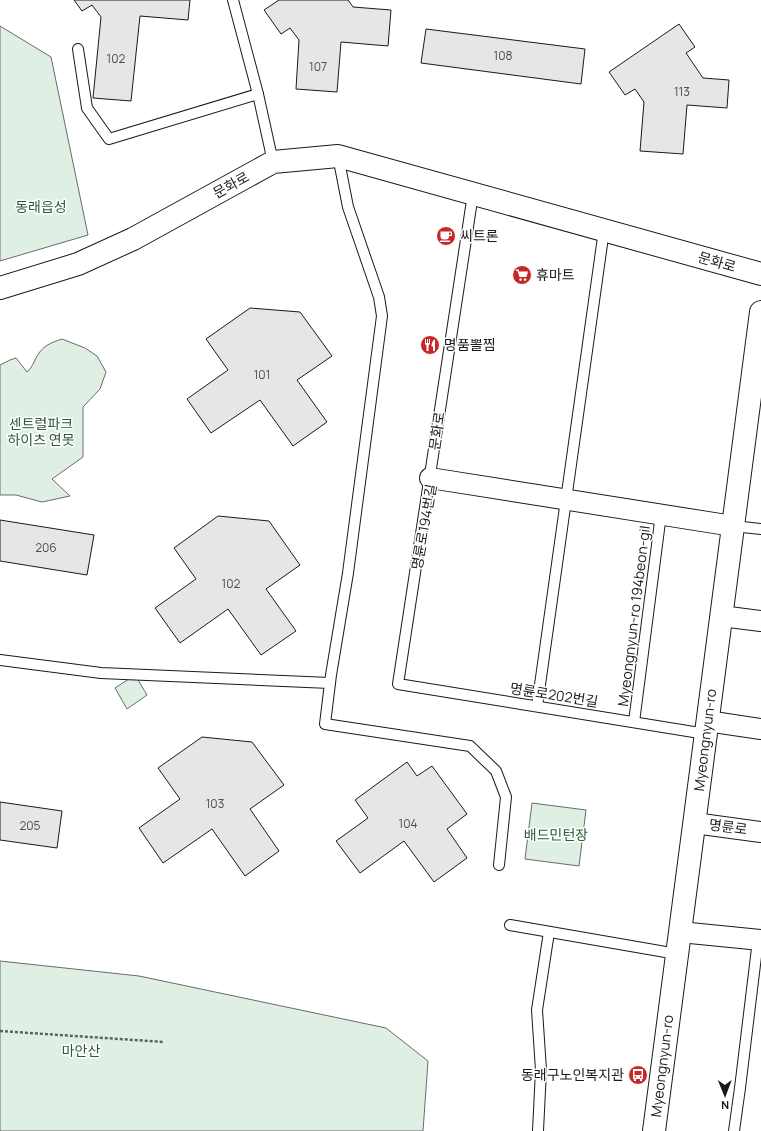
<svg xmlns="http://www.w3.org/2000/svg" width="761" height="1131" font-family="Manrope,'Noto Sans KR',sans-serif">
<rect width="100%" height="100%" fill="#fff"/>
<g fill="#e0efe3" stroke="#6a6a6a">
<polygon points="0,26 51,57 88,235 0,261"/>
<path d="M 62,339 L 85,348 L 97,356 L 106,372 L 100,389 L 83,407 L 83,457 L 52,479 L 70,496 L 42,502 L 16,495 L 0,495 L 0,365 L 10,360 L 16,358 L 27,372 C 32,367 33,364 36,358 C 42,346 50,343 62,339 Z"/>
<polygon points="135,675 147,695 127,709 115,688"/>
<polygon points="532,803 586,810 579,866 525,859"/>
<polygon points="0,961 139,976 386,1028 428,1061 423,1131 0,1131"/>
</g>
<g fill="#e6e6e6" stroke="#1a1a1a">
<polygon points="74,0 190,0 188,20 140,16 131,101 93,98 101,17 92,5 82,11"/>
<polygon points="279,0 348,0 353,7 391,10 388,46 341,42 337,92 296,89 299,40 290,28 281,34 264,10"/>
<polygon points="679,24 695,47 686,53 703,78 729,80 727,108 687,105 683,154 640,151 644,102 635,89 625,95 609,72"/>
<polygon points="426,29 585,49 581,84 421,63"/>
<polygon points="250,308 300,312 332,356 297,380 327,422 293,446 260,400 211,433 187,399 228,370 206,339"/>
<polygon points="218,516 269,521 300,565 266,589 296,631 261,655 228,609 180,643 155,608 196,579 174,548"/>
<polygon points="0,520 94,535 87,575 0,561"/>
<polygon points="202,737 252,742 284,785 250,809 279,851 245,876 212,829 163,863 139,828 180,799 158,768"/>
<polygon points="407,762 417,776 432,766 467,814 447,829 467,858 434,882 404,841 360,873 336,841 368,818 355,800"/>
<polygon points="0,802 62,811 57,848 0,840"/>
</g>
<g fill="none" stroke-linecap="round" stroke-linejoin="round">
<g stroke="#1a1a1a" stroke-width="12">
<g id="lane">
<polyline points="233,0 258,94 273,162"/>
<polyline points="78,49 87,108 109,139 258,94"/>
<polyline points="338,156 348,207 379,297 382,316 348,573 331,675 325,724 470,746 496,771 506,797 499,865"/>
<polyline points="473,194 398,684 706,734"/>
<polyline points="733,526 761,529"/>
<polyline points="0,660 101,673 330,683"/>
<polyline points="537,706 604,230"/>
<polyline points="634,722 661,514"/>
<polyline points="510,925 677,954"/>
<polyline points="538,1131 541,1070 537,1010 549,932"/>
<polyline points="734,1131 740,1088 758,940"/>
</g>
</g>
<g stroke="#1a1a1a" stroke-width="22">
<g id="street">
<polyline points="430,478 733,526"/>
<polyline points="721,616 761,621"/>
<polyline points="707,721 761,729"/>
<polyline points="694,823 761,832"/>
<polyline points="680,932 761,940"/>
</g>
</g>
<g stroke="#1a1a1a" stroke-width="24">
<g id="secondary">
<polyline points="0,288 78,264 133,239 273,162 338,156 761,274"/>
<polyline points="654,1131 761,312"/>
</g>
</g>
<polyline stroke="#5f5f5f" stroke-width="2.5" stroke-dasharray="3 2" stroke-linecap="butt" points="0,1031 164,1042"/>
<use href="#lane" stroke="#fff" stroke-width="10"/>
<use href="#street" stroke="#fff" stroke-width="20"/>
<use href="#secondary" stroke="#fff" stroke-width="22"/>
</g>
<defs>
<g id="cafe-disc" transform="scale(1)"><circle r="9.5" fill="#c62828" stroke="#fff"/><path d="M-5.5-4.5H6V0H3Q3 3.5 0 3.5H-2.5Q-5.5 3.5-5.5 0ZM3-3.2v2h1.7v-2ZM-6 4.5H4V6H-6Z" fill="#fff"/></g>
<g id="supermarket-disc" transform="scale(1)"><circle r="9.5" fill="#c62828" stroke="#fff"/><path d="M-6-5.5h2.5l.6 2H6L4.5 2H-2.5L-4.4-4H-6ZM-1.5 3.2a1.3 1.3 0 1 0 .1 0ZM3 3.2a1.3 1.3 0 1 0 .1 0Z" fill="#fff"/></g>
<g id="restaurant-disc" transform="scale(1)"><circle r="9.5" fill="#c62828" stroke="#fff"/><path d="M-5-6h1v4h1v-4h1v4h1v-4h1v5L-1.5 .5V6h-2V.5L-5-1ZM5-6V6H3V1.5H1.5Q1.5-4 5-6Z" fill="#fff"/></g>
<g id="bus-disc" transform="scale(1)"><circle r="9.5" fill="#c62828" stroke="#fff"/><path d="M-5-6H5V4H4V6H2V4H-2V6H-4V4H-5ZM-3.5-4V0h7V-4ZM-3.5 1.2v1.5H-2V1.2ZM2 1.2v1.5H3.5V1.2Z" fill="#fff"/></g>
</defs>
<g fill-rule="evenodd">
<use href="#cafe-disc" x="446" y="236"/>
<use href="#supermarket-disc" x="522" y="275"/>
<use href="#restaurant-disc" x="430" y="345"/>
<use href="#bus-disc" x="638" y="1075"/>
</g>
<g text-anchor="middle" stroke-width="3" stroke-linejoin="round" paint-order="stroke">
<g font-size="12" fill="#4d4d4d">
<text x="503" y="60">108</text>
<text x="116" y="63">102</text>
<text x="318" y="71">107</text>
<text x="682" y="96">113</text>
<text x="262" y="379">101</text>
<text x="46" y="552">206</text>
<text x="231" y="588">102</text>
<text x="215" y="808">103</text>
<text x="408" y="828">104</text>
<text x="30" y="830">205</text>
</g>
<g font-size="14" fill="#1a1a1a" stroke="#fff">
<text transform="translate(231 185) rotate(-29)" y="5">문화로</text>
<text transform="translate(717 262) rotate(16)" y="5">문화로</text>
<text transform="translate(437 431) rotate(-82)" y="5">문화로</text>
<text transform="translate(424 527) rotate(-80)" y="5">명륜로194번길</text>
<text transform="translate(634 616) rotate(-83)" y="5">Myeongnyun-ro 194beon-gil</text>
<text transform="translate(554 695) rotate(9)" y="5">명륜로202번길</text>
<text transform="translate(705 740) rotate(-83)" y="5">Myeongnyun-ro</text>
<text transform="translate(728 827) rotate(8)" y="5">명륜로</text>
<text transform="translate(662 1066) rotate(-83)" y="5">Myeongnyun-ro</text>
</g>
<g font-size="14" fill="#2b5a34" stroke="#fff">
<text x="41" y="212">동래읍성</text>
<text x="41" y="429">센트럴파크<tspan x="41" dy="16">하이츠 연못</tspan></text>
<text x="556" y="840">배드민턴장</text>
<text x="81" y="1056">마안산</text>
</g>
<g font-size="14" fill="#1a1a1a" stroke="#fff" text-anchor="start">
<text x="460" y="241">씨트론</text>
<text x="536" y="280">휴마트</text>
<text x="444" y="350">명품뽈찜</text>
<text x="624" y="1080" text-anchor="end">동래구노인복지관</text>
</g>
</g>
<g transform="translate(725 1095) rotate(179)" stroke="#ffffff" stroke-width="3" paint-order="stroke">
<path d="M0-3L7 15L0 10L-7 15Z" fill="#1a1a1a"/>
<text y="-6" font-size="11" font-weight="bold" text-anchor="middle" fill="#1a1a1a">N</text>
</g>
</svg>
